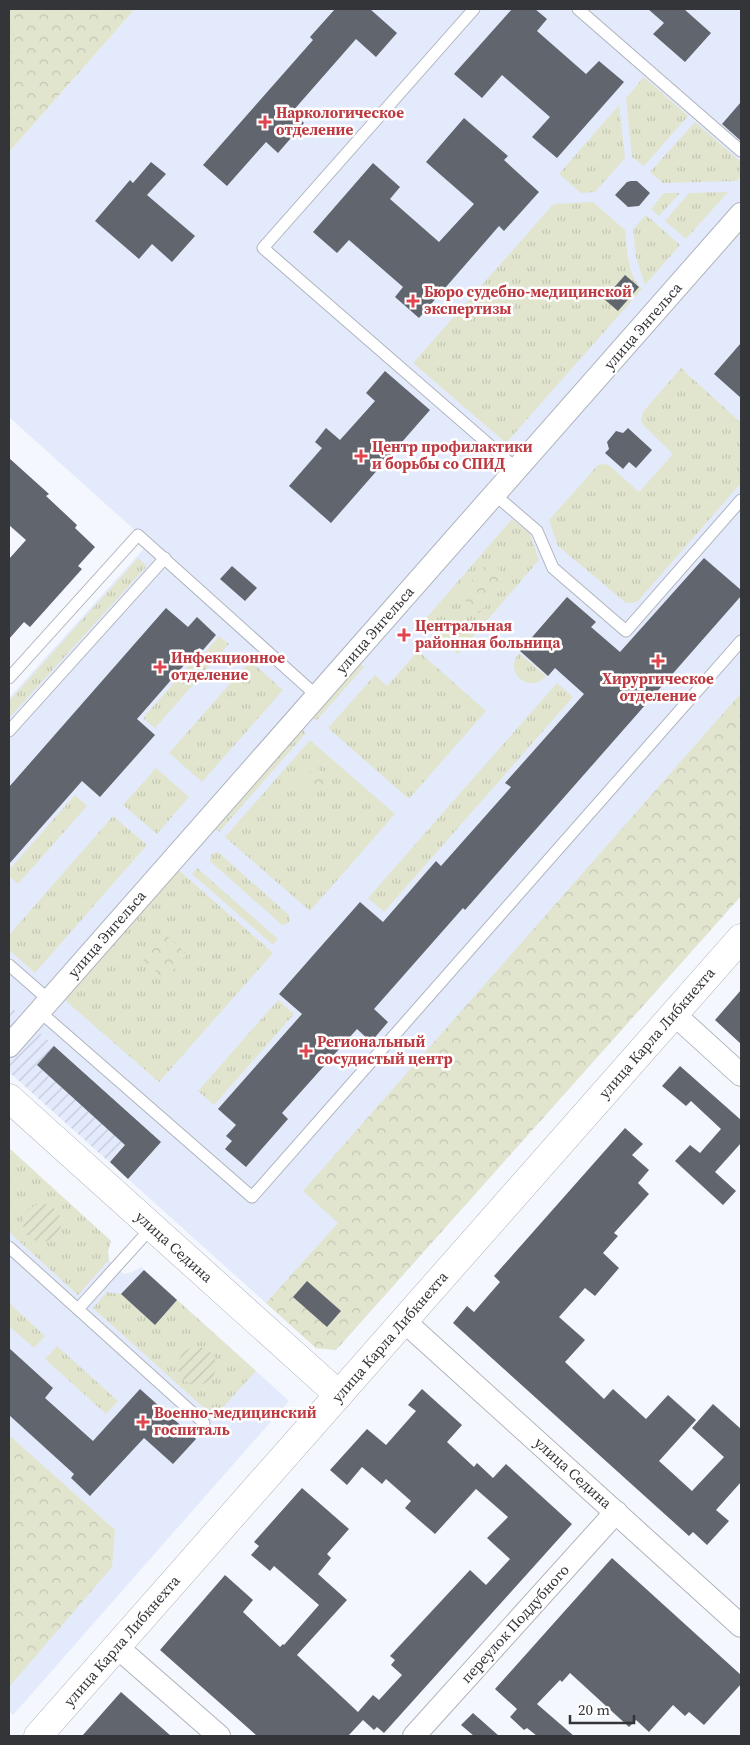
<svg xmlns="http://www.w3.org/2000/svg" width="750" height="1745" font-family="'Source Serif 4',serif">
<defs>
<pattern id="industrial-furrows" width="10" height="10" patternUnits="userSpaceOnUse" patternTransform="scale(1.25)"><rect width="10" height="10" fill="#e3eafc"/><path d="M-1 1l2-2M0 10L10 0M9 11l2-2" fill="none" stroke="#c3c9d9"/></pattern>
<pattern id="grass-tufts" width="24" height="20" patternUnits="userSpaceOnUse" patternTransform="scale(1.25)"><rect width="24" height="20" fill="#e2e5ce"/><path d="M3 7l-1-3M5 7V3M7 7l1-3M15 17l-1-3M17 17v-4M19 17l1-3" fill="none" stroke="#c2c5b2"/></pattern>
<pattern id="forest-crowns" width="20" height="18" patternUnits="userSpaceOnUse" patternTransform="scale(1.25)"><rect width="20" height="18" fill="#e2e5ce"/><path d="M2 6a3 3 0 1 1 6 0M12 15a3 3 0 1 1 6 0" fill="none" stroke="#c2c5b2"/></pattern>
<pattern id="garden-furrows" width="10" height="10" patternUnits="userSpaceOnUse" patternTransform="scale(1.25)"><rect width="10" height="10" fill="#e2e5ce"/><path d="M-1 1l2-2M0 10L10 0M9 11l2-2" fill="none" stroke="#c2c5b2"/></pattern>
</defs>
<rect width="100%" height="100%" fill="#f4f7fd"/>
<polygon fill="url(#industrial-furrows)" points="9,1005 161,1142 128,1179 9,1072"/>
<g fill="#e3eafc">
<polygon points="135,9 741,9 741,896 336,1350 316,1348 128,1179 161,1142 9,1005 9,698 149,543 9,417 9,152"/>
<polygon points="9,1148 111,1241 108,1251 109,1260 111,1263 124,1274 132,1272 141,1267 289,1401 13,1715 9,1711"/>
</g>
<g fill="url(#grass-tufts)">
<polygon points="644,77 688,116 644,166 632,157 626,98"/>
<polygon points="619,105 625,158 595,192 581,193 559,174"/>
<polygon points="695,122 741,162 741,176 737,181 663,183 650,172"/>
<polygon points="728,192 686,239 665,221 689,193"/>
<polygon points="664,193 680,193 659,216 651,209"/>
<path d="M 593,202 L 625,230 C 627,249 627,275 642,289 L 506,443 L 413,363 L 550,208 L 554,204 Z"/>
<polygon points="646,215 680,245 645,285 636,257 633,229"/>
<polygon points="681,368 741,423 741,483 638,601 633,603 626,603 558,546 549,520 598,465 605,464 609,465 639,492 673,454 643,425 641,419 643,412"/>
<polygon points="512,519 530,534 539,560 458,654 422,623"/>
<polygon points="138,558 147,566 9,718 9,701"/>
<polygon points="219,636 229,644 155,728 143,718 200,653 203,655"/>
<polygon points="418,651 486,711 409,799 328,728 375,675 387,686"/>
<path d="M 519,653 L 546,676 C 531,695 502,673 519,653 Z"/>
<polygon points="355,659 364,667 316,721 307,714"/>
<polygon points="250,661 283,690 202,782 169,753"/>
<polygon points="557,683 573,697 384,912 368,898"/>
<polygon points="298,726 306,733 219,832 211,824"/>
<polygon points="310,740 395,814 310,911 225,837"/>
<polygon points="156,768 189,797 157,834 123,805"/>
<polygon points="75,795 87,806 18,884 9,876 9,870"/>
<polygon points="113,816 147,845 35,973 9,950 9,935"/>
<polygon points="218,852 290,916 289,923 282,925 210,861 211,854"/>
<polygon points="174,866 273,953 159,1082 60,996"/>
<polygon points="197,868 278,939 273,945 192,874"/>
<polygon points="278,1000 294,1014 214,1105 198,1091"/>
<polygon points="9,1148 111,1241 108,1251 109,1260 78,1295 9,1232"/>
<polygon points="107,1292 121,1294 155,1325 177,1300 256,1371 214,1417 93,1308"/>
<polygon points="9,1303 45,1336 34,1348 9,1326"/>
<polygon points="57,1346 118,1401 106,1414 45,1359"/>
</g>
<g fill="url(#forest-crowns)">
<polygon points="9,9 135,9 9,152"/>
<polygon points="489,561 510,579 479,613 459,595"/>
<polygon points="741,693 741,896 336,1350 316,1348 266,1303 338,1223 303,1191"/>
<polygon points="315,766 329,778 315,794 301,782"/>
<polygon points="166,935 187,954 165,980 143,960"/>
<polygon points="9,1435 115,1530 112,1567 9,1687"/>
</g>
<g fill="url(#garden-furrows)">
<circle cx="42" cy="1223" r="19"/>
<circle cx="197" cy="1366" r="19"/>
</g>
<g fill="#61656e">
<polygon points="335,9 370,9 397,33 376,57 356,39 292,112 304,123 278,153 266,142 227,186 203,165 313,40 310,37"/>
<polygon points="512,9 535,9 547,19 537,31 586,74 599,61 624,82 557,158 532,137 550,117 502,75 482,98 454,74"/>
<polygon points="648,9 684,9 711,33 685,62 653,34 664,23"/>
<polygon points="741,102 741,141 722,124"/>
<polygon points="464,118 508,156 504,160 539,192 504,231 499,226 419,318 395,297 403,287 349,240 337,253 313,232 373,163 400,187 390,199 439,242 474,204 426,162"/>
<polygon points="151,162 166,174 147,195 195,236 172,262 152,244 139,259 95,221 130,180 133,183"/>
<polygon points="631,181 637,181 650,193 639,206 628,207 615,195 627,182"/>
<polygon points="625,275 639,287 618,311 604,299"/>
<polygon points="741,343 741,398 714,374"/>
<polygon points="385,371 430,410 331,523 289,486 322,448 315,442 326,428 340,440 375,401 366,393"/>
<polygon points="628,428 652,450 636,468 629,462 623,469 605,453 609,449 607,442 616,431 623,433"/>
<polygon points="9,458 49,494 46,496 77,525 75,528 95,547 78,566 82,569 30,627 24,622 9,639 9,559 26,540 9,525"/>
<polygon points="704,558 741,590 741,596 465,910 463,908 374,1009 388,1022 371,1042 357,1029 282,1113 288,1119 246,1167 225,1149 232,1141 226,1136 236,1125 218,1109 302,1014 279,994 360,902 383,922 436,861 441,866 511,787 505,783 584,694 555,668 548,676 520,651 567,597 596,622 591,627 620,652"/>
<polygon points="232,566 257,588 245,601 220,579"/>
<polygon points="166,608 188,627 197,617 216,635 203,650 199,648 137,719 155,735 100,797 82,781 9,864 9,787"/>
<polygon points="741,990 741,1044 715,1020"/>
<polygon points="54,1046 161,1142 128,1179 110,1162 125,1145 37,1065"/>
<polygon points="680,1066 741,1120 741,1143 715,1172 736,1191 723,1205 675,1161 690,1145 700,1153 721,1129 691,1101 686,1106 662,1086"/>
<polygon points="625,1128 643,1144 632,1155 649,1170 638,1183 649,1194 614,1233 618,1236 603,1253 619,1268 595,1296 585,1288 559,1317 585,1340 565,1362 604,1399 613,1389 646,1419 668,1395 696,1420 659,1461 692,1491 724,1457 692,1428 713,1404 741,1429 741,1482 716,1510 729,1521 707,1545 693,1532 689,1536 453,1323 467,1306 474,1312 500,1282 494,1276"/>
<polygon points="144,1270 177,1300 155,1325 121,1294"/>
<polygon points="307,1281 341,1311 327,1327 293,1297"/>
<polygon points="9,1348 53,1388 45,1398 93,1441 140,1389 196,1439 173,1464 144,1438 90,1496 71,1478 74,1474 9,1415"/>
<polygon points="422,1389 462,1425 447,1442 474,1467 477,1463 493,1478 506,1464 572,1524 384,1733 377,1727 374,1730 363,1720 348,1736 257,1736 160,1650 225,1575 253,1600 243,1612 280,1647 283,1644 284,1645 319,1605 274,1566 270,1571 251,1555 259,1546 254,1542 302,1488 349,1529 327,1554 331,1558 318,1574 347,1600 297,1655 358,1712 373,1695 379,1700 402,1675 391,1665 395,1660 390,1656 470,1570 486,1585 510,1559 487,1538 508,1517 476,1489 435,1534 405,1508 411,1501 386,1479 382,1484 362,1467 347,1485 330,1470 367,1429 386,1445 416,1411 408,1405"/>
<polygon points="612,1558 741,1675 741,1684 704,1725 689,1712 685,1716 673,1705 649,1732 636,1720 629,1727 570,1673 562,1682 560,1680 537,1704 574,1736 537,1736 527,1728 524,1730 510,1717 517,1709 495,1689"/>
<polygon points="121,1692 171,1736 82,1736"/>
<polygon points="473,1713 499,1736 474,1736 461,1725"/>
</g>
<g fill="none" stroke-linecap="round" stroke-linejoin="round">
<g stroke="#afb3bd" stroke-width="13">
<g id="lane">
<polyline points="474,9 263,248 517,469"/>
<polyline points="578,9 741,151"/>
<polyline points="494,494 537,531 553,568 626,631 741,500"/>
<polyline points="9,678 138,535 317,696"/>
<polyline points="9,731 165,558"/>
<polyline points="9,965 49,1000"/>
<polyline points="39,1011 252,1197 741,641"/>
<polyline points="9,1247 204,1423"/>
<polyline points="78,1309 152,1227"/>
</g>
</g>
<g stroke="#afb3bd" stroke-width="24">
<g id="street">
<polyline points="674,1014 741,1075"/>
<polyline points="9,1046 741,214"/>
<polyline points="404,1321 741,1626"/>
<polyline points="117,1647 219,1736"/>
<polyline points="414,1736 616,1512"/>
</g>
</g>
<g stroke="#afb3bd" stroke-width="29">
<g id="secondary">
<polyline points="9,1098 339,1395"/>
<polyline points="38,1736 741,938"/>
</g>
</g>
<use href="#lane" stroke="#fff" stroke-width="11"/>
<use href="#street" stroke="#fff" stroke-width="22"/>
<use href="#secondary" stroke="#fff" stroke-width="28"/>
</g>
<g fill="#e0444e" stroke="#fff" stroke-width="2">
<path d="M262.5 114.5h5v5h5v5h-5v5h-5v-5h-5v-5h5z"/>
<path d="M410.5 293.5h5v5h5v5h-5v5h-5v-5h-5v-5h5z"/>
<path d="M358.5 448.5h5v5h5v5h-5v5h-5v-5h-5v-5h5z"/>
<path d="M401.5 627.5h5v5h5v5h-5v5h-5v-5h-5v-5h5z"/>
<path d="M655.5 653.5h5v5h5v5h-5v5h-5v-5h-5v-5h5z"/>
<path d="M157.5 659.5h5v5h5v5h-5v5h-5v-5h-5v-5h5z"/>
<path d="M303.5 1043.5h5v5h5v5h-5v5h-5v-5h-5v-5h5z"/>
<path d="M140.5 1414.5h5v5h5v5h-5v5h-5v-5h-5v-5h5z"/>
</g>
<g text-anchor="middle" stroke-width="5" stroke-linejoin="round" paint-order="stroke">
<g font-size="15" font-weight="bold" fill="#be3a42" stroke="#fff" text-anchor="start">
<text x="276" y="118">Наркологическое<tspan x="276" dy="17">отделение</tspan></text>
<text x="424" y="297">Бюро судебно-медицинской<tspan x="424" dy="17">экспертизы</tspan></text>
<text x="372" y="452">Центр профилактики<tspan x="372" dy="17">и борьбы со СПИД</tspan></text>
<text x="415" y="631">Центральная<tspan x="415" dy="17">районная больница</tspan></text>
<text x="171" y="663">Инфекционное<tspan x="171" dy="17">отделение</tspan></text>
<text x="658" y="684" text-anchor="middle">Хирургическое<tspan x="658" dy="17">отделение</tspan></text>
<text x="317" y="1047">Региональный<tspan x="317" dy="17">сосудистый центр</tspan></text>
<text x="154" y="1418">Военно-медицинский<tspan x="154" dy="17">госпиталь</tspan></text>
</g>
<g font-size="15" fill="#343539" stroke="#fff">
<text transform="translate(643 326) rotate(-49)" y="5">улица Энгельса</text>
<text transform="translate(375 630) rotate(-49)" y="5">улица Энгельса</text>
<text transform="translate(107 934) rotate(-49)" y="5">улица Энгельса</text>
<text transform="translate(657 1033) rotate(-49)" y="5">улица Карла Либкнехта</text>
<text transform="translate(174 1247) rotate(42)" y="5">улица Седина</text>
<text transform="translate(390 1337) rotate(-49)" y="5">улица Карла Либкнехта</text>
<text transform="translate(573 1473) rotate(42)" y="5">улица Седина</text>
<text transform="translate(515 1624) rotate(-48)" y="5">переулок Поддубного</text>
<text transform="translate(122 1641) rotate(-49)" y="5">улица Карла Либкнехта</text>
</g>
</g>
<rect width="750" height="1745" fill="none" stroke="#343539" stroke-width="20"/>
<path d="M570 1715v8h64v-8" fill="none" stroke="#343539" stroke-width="2.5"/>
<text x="578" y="1715" font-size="15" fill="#343539" stroke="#ffffff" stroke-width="4" paint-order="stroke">20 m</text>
</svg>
